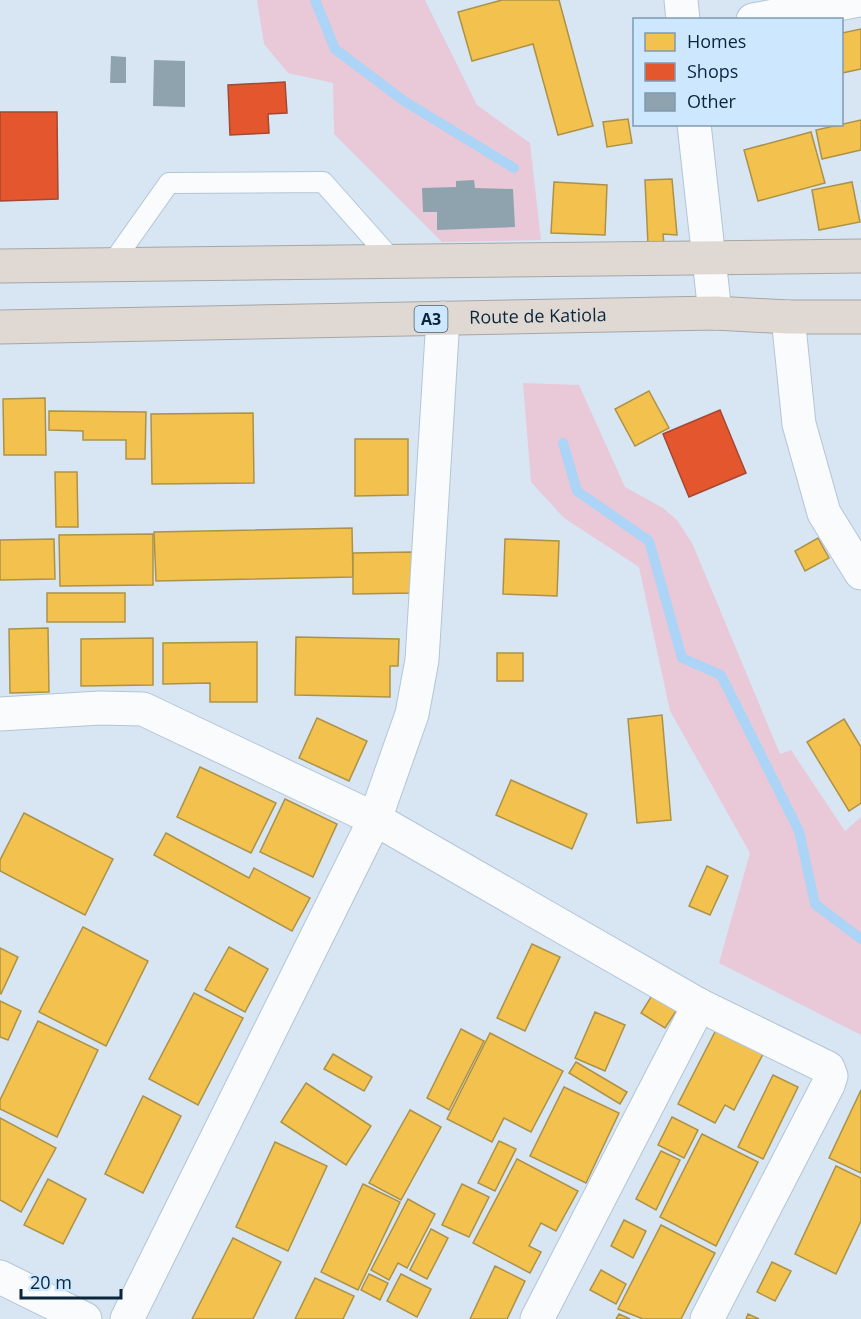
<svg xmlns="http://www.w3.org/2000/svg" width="861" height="1319" font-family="'Open Sans',sans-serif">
<rect width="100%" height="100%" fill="#d8e6f3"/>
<g fill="#e9c9d8">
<polygon points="257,0 425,0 477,105 530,143 541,240 442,242 334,134 333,83 288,73 264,44"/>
<polygon points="523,383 579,385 625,487 663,508 677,520 693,545 780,754 791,750 845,831 861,817 861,1035 719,963 750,853 670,711 639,567 564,518 531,482"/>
</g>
<g fill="#f2c14e" stroke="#ac9248" stroke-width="1.5">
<polygon points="502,0 559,0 593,126 558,135 533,44 472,61 458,12"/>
<polygon points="861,29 861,69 842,73 842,33"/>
<polygon points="628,119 632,143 607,147 603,122"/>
<polygon points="861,120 861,150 822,159 816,130"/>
<polygon points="811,132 825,183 758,201 744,150"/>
<polygon points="672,179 677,235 663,234 664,244 648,245 645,180"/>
<polygon points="554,182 607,185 605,235 551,233"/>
<polygon points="852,182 860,222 819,230 812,190"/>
<polygon points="649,391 669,428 635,446 615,409"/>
<polygon points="45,398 46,455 4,455 3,399"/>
<polygon points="49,411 146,412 145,459 126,459 126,440 83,440 83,431 49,430"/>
<polygon points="253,413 254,483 152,484 151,414"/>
<polygon points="355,439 408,439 408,495 355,496"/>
<polygon points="55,472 77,472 78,527 56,527"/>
<polygon points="352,528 353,577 156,581 154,532"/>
<polygon points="153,534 153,585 60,586 59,535"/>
<polygon points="818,538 829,558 805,571 795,551"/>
<polygon points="54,539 55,579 0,580 0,540"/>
<polygon points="505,539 559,541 557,596 503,594"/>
<polygon points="412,552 413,593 353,594 353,553"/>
<rect x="47" y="593" width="78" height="29"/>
<polygon points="48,628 49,692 10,693 9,629"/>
<polygon points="296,637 399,639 398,666 390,666 390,697 295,695"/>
<polygon points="153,638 153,685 81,686 81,639"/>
<polygon points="257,642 257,702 210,702 210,683 163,684 163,643"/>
<rect x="497" y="653" width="26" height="28"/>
<polygon points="662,715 671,820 637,823 628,719"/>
<polygon points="317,718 367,741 349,781 299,758"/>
<polygon points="844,719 861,747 861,803 849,811 807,742"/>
<polygon points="200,767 276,803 251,853 177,817"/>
<polygon points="511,780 587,814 572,849 496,815"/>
<polygon points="285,799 337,824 313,877 260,852"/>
<polygon points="24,813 113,859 85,915 0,871 0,860"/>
<polygon points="166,833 249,878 254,868 310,898 292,931 154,855"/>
<polygon points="707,866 728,876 710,915 689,906"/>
<polygon points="83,927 148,961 106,1046 39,1012"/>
<polygon points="532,944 560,957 525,1031 497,1018"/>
<polygon points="229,947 268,969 245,1012 205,990"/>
<polygon points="0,948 18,957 1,994 0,993"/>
<polygon points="656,989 680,1005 665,1028 641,1013"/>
<polygon points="194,993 243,1018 198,1105 149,1079"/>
<polygon points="0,1001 21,1011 8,1040 0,1037"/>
<polygon points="595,1012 625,1025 605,1071 575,1058"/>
<polygon points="38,1021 98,1050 57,1137 0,1109 0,1100"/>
<polygon points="461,1029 484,1041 449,1110 427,1098"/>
<polygon points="716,1030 763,1054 734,1110 725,1105 715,1123 678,1104"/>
<polygon points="490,1033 563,1071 531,1132 504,1118 492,1142 447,1119"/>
<polygon points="333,1054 372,1077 364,1091 324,1069"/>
<polygon points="576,1062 627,1092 620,1104 569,1073"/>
<polygon points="773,1075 798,1087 763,1159 738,1147"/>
<polygon points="306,1083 371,1126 346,1165 281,1122"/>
<polygon points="564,1087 619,1113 586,1183 530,1156"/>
<polygon points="861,1090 861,1173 829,1158"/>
<polygon points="143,1096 181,1116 143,1193 105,1174"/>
<polygon points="410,1110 441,1127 401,1200 369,1183"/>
<polygon points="672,1117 698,1130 684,1158 658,1145"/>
<polygon points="0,1118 56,1148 21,1212 0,1200"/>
<polygon points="702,1134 758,1162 716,1246 660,1217"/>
<polygon points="499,1141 516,1149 495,1191 478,1183"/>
<polygon points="275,1142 327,1166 288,1251 236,1227"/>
<polygon points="661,1151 680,1160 656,1210 636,1199"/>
<polygon points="517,1159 578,1191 556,1231 541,1223 529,1246 541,1252 530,1273 473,1243"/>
<polygon points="836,1166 861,1178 861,1221 836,1274 795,1254"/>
<polygon points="48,1179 86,1199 63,1244 24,1225"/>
<polygon points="363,1184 400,1202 358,1290 321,1272"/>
<polygon points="462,1184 489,1197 469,1237 442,1225"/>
<polygon points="408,1199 435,1214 407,1268 398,1263 389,1280 371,1270"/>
<polygon points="624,1220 646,1231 633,1258 611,1246"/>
<polygon points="661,1225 715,1253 681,1319 643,1319 618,1309"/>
<polygon points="431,1229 448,1238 427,1279 410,1270"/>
<polygon points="233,1238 281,1262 253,1319 192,1319"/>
<polygon points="772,1262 791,1271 775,1301 757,1292"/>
<polygon points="495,1266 525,1281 507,1319 470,1319"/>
<polygon points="601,1270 626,1284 616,1304 590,1290"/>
<polygon points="369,1274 388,1283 380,1300 361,1290"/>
<polygon points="401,1274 431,1289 417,1317 387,1301"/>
<polygon points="315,1278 354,1296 343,1319 295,1319"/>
<polygon points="619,1314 630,1319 616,1319"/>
<polygon points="748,1314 759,1319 746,1319"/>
</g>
<g fill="#e4572e" stroke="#a34832" stroke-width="1.5">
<polygon points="285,82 287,113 268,114 269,133 230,135 228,85"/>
<polygon points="0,112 57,112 58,199 0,201"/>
<polygon points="720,410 746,473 689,497 663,434"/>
</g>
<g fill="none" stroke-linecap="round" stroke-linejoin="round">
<g stroke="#abd4f6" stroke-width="10">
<polyline points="315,0 335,49 404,101 514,168"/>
<polyline points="563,443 577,491 649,541 682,658 721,675 799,831 815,904 861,939"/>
</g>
</g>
<g fill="#8ea3ae">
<polygon points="111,56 126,57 126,83 110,83"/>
<polygon points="154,60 185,61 185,107 153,106"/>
<polygon points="474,180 475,188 513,189 515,227 437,230 437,212 423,212 422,188 456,187 456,181"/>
</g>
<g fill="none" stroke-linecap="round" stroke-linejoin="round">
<g stroke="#b2c5d6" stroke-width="22">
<polyline id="lane" points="111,265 169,183 323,182 393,261"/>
</g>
<g stroke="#b2c5d6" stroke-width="35">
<g id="street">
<polyline points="681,0 683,20"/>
<polyline points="753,20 860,0"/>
<polyline points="694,124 715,313"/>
<polyline points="788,317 799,424 824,513 861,573"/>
<polyline points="0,714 100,708 143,709 375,819 699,1005 828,1068 831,1076 828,1085 707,1319"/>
<polyline points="0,1277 85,1319"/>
<polyline points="127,1319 375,819 412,714 422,660 443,318"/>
<polyline points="537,1319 699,1005"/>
</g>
</g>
<g stroke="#a6a6a5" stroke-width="35">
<g id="highway">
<polyline points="0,266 861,256"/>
<path id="s1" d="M 0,327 L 715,313 L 788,317 L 861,317"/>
</g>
</g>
<use href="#lane" stroke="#f9fbfd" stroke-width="20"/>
<use href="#street" stroke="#f9fbfd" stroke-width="33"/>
<use href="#highway" stroke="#e0d9d3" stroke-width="33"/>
</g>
<g text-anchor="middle" stroke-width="6" stroke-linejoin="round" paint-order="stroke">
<rect fill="#cde7fe" stroke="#446076" stroke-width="1.5" x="414.5" y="306" width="33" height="26" rx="4.5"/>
<g font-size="16" font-weight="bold" fill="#0a263b">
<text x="431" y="325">A3</text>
</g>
<g font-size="18" fill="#0a263b" stroke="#cde7fe">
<text dy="6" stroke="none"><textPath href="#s1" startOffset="538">Route de Katiola</textPath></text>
</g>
</g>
<rect x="633" y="18" width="210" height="108" fill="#cde7fe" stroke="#7f9ab0" stroke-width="1.5"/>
<rect x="645" y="33" width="30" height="18" fill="#f2c14e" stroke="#7f9ab0" stroke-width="1.5"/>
<text x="687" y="48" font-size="18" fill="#0a263b">Homes</text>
<rect x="645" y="63" width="30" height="18" fill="#e4572e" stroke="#7f9ab0" stroke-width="1.5"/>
<text x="687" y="78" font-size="18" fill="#0a263b">Shops</text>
<rect x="645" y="93" width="30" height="18" fill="#8ea3ae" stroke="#7f9ab0" stroke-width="1.5"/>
<text x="687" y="108" font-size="18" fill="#0a263b">Other</text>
<path d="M21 1289v9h100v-9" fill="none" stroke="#0a263b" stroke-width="3"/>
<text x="30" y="1289" font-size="18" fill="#0a263b" stroke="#cde7fe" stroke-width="4.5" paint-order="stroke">20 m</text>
</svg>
